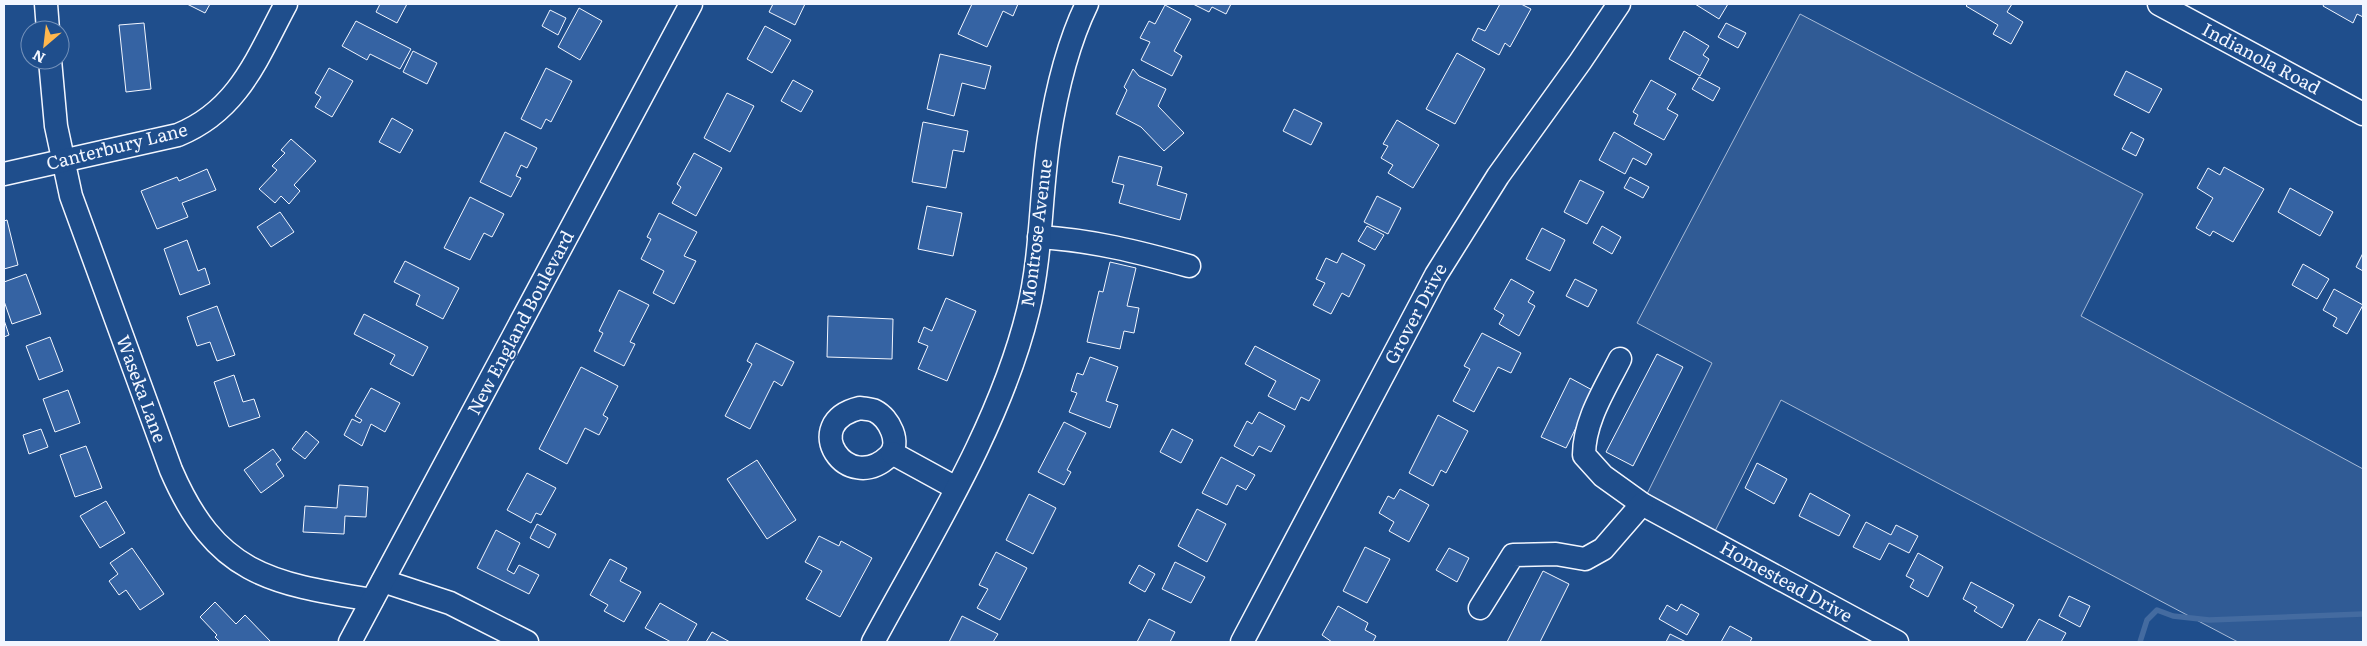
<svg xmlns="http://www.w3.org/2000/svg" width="2367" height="646" font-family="Literata,serif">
<rect width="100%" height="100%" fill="#1f4e8c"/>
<polygon fill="#305b95" stroke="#a8bbd7" points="1800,14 2143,194 2081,316 2363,469 2363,642 2238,642 1781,400 1710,541 1642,504 1712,363 1637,323"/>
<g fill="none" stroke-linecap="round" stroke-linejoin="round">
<polyline stroke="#446ba0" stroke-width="5.5" points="2140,642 2147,620 2157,610 2173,616 2209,620 2363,614"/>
</g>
<g fill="#3563a3" stroke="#f2f6ff">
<polygon points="187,4 210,4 205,13"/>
<polygon points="380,4 407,4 397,23 376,12"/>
<polygon points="773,4 805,4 795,25 769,12"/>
<polygon points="972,4 1018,4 1013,16 1003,11 987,47 958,34"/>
<polygon points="1193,4 1231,4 1226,14 1212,7 1209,12"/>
<polygon points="1500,4 1521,4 1531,9 1510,47 1505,43 1499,55 1472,40 1478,28 1485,31"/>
<polygon points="1695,4 1728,4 1719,19"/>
<polygon points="1968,4 2012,4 2007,12 2023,22 2011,44 1993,34 1998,25 1966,6"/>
<polygon points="2324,4 2363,4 2363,17 2357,14 2353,23 2323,6"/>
<polygon points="1165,5 1191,19 1174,51 1182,56 1172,76 1141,60 1150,42 1140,38 1149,21 1155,24"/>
<polygon points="579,8 602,21 580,60 558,47"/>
<polygon points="550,10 566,18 558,35 542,26"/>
<polygon points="356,21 411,49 400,69 370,54 367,60 342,46"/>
<polygon points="144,23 151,89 126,92 119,25"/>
<polygon points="1726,23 1746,33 1738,48 1718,37"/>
<polygon points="765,26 791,40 772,73 747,59"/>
<polygon points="1684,31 1709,46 1703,55 1709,59 1700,76 1669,59"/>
<polygon points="413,51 437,63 427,84 403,72"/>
<polygon points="1457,53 1485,69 1455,124 1426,109"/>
<polygon points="940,54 991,66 985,89 962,83 954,116 927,109"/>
<polygon points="329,68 353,81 332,117 315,107 321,97 315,93"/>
<polygon points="546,68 572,81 551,122 546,119 541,129 521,119"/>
<polygon points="1133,69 1139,76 1166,89 1158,106 1184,133 1164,151 1141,127 1116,114 1127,90 1124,87"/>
<polygon points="2126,71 2162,89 2149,113 2114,95"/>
<polygon points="1699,77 1720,88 1713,101 1692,89"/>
<polygon points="793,80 813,91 801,112 781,101"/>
<polygon points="1651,80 1676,94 1667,109 1678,115 1664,140 1634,124 1638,115 1633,112"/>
<polygon points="727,93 754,106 730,152 704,138"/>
<polygon points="1294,109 1322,123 1311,145 1283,131"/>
<polygon points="392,118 413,130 400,153 379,142"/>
<polygon points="1397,120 1439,145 1413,188 1388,173 1393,165 1381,158 1388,146 1383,144"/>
<polygon points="923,122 968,131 964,152 953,150 946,188 912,182"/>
<polygon points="505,132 537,148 527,168 521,165 516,176 521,178 511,197 480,182"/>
<polygon points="1614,132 1652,154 1646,165 1633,158 1625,174 1599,160"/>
<polygon points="2131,132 2144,139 2136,156 2122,149"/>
<polygon points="291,139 316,161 294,185 300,191 289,204 281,196 275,203 259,189 277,170 272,166 285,153 281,150"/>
<polygon points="694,153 722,168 696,216 672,203 681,187 677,184"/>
<polygon points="1119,156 1162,167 1157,185 1187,194 1180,220 1119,203 1124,185 1112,182"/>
<polygon points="2224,167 2264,189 2233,242 2213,231 2210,236 2196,228 2213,198 2197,188 2208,168 2220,175"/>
<polygon points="207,169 216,190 182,203 188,217 157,229 141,191 177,177 179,181"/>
<polygon points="1630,177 1649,187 1643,198 1624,188"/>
<polygon points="1580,180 1604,192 1587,224 1564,212"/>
<polygon points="2290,188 2333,212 2320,236 2278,212"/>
<polygon points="1377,196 1401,208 1388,234 1364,222"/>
<polygon points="470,197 504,214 492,237 484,233 470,260 444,248"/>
<polygon points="927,206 962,213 953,256 918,249"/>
<polygon points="280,212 294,232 271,247 257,227"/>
<polygon points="659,213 697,232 684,256 696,261 674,304 653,293 664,271 641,259 651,239 647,237"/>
<polygon points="7,220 18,265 4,269 4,221"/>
<polygon points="1367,226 1384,235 1375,250 1358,241"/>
<polygon points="1602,226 1621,237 1612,254 1593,243"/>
<polygon points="1542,228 1565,240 1550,271 1526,259"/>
<polygon points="187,240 198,271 205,268 210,284 180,295 164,249"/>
<polygon points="1342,253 1365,265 1349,297 1342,293 1331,314 1313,305 1325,283 1316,279 1326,258 1337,263"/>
<polygon points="2363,253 2363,271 2356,267"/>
<polygon points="405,261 459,288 443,319 416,305 420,295 394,282"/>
<polygon points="1110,262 1136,268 1127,306 1139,308 1134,333 1124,331 1120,349 1087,342 1099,291 1103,292"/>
<polygon points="2303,264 2329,279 2317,299 2292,285"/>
<polygon points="26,274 41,314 12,324 4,301 4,282"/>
<polygon points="1511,279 1534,292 1528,302 1535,306 1519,336 1499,324 1504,315 1494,309"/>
<polygon points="1575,279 1597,290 1588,307 1566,296"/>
<polygon points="2334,289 2363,305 2347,334 2333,326 2337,318 2323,310"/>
<polygon points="619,290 649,305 630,342 635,344 624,366 594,351 603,333 599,331"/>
<polygon points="946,298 976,311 947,381 918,369 928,346 918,342 924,327 932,331"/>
<polygon points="217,306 235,355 217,361 210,342 197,346 187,317"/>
<polygon points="364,314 428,347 413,376 390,364 395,355 354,334"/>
<polygon points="828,316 893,319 892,359 827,357"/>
<polygon points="4,320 9,335 4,337"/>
<polygon points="1482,333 1521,353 1511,373 1498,367 1474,412 1453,401 1470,369 1464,366"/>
<polygon points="50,337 63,371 39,380 26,346"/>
<polygon points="756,343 794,362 782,386 774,381 750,429 725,416 752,364 747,361"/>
<polygon points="1255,346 1320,380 1309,401 1301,397 1295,410 1268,396 1276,381 1245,364"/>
<polygon points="1657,354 1683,367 1633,466 1606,452"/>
<polygon points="1090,357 1118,367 1106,401 1118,405 1110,428 1069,412 1077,393 1071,391 1077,373 1083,375"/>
<polygon points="581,367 618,386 603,415 608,418 599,435 585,428 567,464 539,449"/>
<polygon points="234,375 243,402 254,399 260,417 229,427 214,382"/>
<polygon points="1570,378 1594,391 1566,448 1541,437"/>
<polygon points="371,388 400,403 385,432 371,424 362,446 344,435 352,419 360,423 362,420 355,416"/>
<polygon points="68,390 80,423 55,432 43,399"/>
<polygon points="1259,412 1285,426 1271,452 1259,446 1253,456 1234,446 1247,421 1252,424"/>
<polygon points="1438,415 1468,431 1446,473 1441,470 1433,486 1409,473"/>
<polygon points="1064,422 1086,433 1067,470 1071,472 1064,485 1038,472"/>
<polygon points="41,429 48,447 29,454 23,435"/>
<polygon points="1172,429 1193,440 1181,463 1160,452"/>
<polygon points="306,431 319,442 305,459 292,449"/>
<polygon points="86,446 102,488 75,497 60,455"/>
<polygon points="273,449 281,460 276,464 284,476 261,493 244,470"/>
<polygon points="1221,457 1255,475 1246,490 1237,485 1227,505 1202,493"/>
<polygon points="757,460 796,520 767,539 727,479"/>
<polygon points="1757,463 1787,479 1774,504 1745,488"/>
<polygon points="527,473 556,488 541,515 536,513 531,523 507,510"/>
<polygon points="339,485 368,487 366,517 345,516 344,534 303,532 305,506 337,508"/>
<polygon points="1400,489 1429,505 1409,542 1389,531 1394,522 1379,513 1388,496 1394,499"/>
<polygon points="1810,493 1850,515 1839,536 1799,516"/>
<polygon points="1029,494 1056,508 1033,554 1006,540"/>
<polygon points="106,501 125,533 100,548 80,516"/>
<polygon points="1197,509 1226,524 1207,562 1178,546"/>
<polygon points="1866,522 1891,535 1896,525 1918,536 1909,553 1889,543 1880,560 1853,547"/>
<polygon points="537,524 556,534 549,548 530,538"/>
<polygon points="496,530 520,543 507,570 514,574 519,565 539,575 529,594 477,568"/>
<polygon points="819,536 839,546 841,541 872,558 840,617 806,599 822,571 805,562"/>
<polygon points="1365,547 1390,559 1367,603 1343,591"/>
<polygon points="132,548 164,594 140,610 126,590 119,595 109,581 118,574 110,563"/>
<polygon points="1449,548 1469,558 1457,582 1436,570"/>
<polygon points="996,552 1027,568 1000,620 977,608 988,589 979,585"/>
<polygon points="1918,553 1943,567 1928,597 1910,587 1914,580 1906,576"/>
<polygon points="610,559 627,568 620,581 641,592 624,622 604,611 608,605 590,595"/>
<polygon points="1175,562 1205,577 1191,603 1162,589"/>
<polygon points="1139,565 1155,574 1145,592 1129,583"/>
<polygon points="1543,571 1569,584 1540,642 1507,642"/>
<polygon points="1971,582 2014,605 2002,628 1974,611 1977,607 1963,599"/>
<polygon points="2069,596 2090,606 2080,627 2059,616"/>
<polygon points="215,602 236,624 245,615 271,642 220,642 215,637 217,635 200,617"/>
<polygon points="660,603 697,624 687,642 671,642 645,628"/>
<polygon points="1681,604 1699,614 1687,635 1659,619 1667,605 1677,611"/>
<polygon points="1338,606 1368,623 1365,630 1376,636 1373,642 1332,642 1322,635"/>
<polygon points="962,616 998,634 993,642 949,642"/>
<polygon points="1149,619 1175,632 1170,642 1137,642"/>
<polygon points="2039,619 2066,633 2061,642 2026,642"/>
<polygon points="1730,626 1752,638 1750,642 1721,642"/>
<polygon points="712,632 730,642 706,642"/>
<polygon points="1670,634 1686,642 1666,642"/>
</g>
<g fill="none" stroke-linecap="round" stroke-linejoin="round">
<g stroke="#f2f6ff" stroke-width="25">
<g id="minor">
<polyline points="46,4 48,30"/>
<polyline points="2159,4 2363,114"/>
<path d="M 50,60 L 56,126 L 71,196 L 171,470 C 216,574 268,583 372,600"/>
<path d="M 4,174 L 178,135 C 239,110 257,58 286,4"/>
<path d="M 1039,237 C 1091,240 1139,252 1189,266"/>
<path d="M 1620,359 C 1605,389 1584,421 1584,455 L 1603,476 L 1642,504 L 1897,642"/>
<path d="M 860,408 C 865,409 871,409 875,411 C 889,418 902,443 889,456 C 847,496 798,423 860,408 Z"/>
<polyline points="892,453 956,488"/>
<polyline points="383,581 450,603 527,642"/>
<polyline points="1480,608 1513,555 1556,554 1585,559 1603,549 1642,504"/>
<polyline points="350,642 691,4"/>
<path d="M 873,642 C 929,538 1000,426 1028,311 C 1042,254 1040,196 1049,138 C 1056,93 1067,45 1087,4"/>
<polyline points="1242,642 1436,275 1498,176 1580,62 1619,4"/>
</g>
</g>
<use href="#minor" stroke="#1f4e8c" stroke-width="22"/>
</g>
<g text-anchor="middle" stroke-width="4" stroke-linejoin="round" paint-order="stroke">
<g font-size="18" fill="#f2f6ff" stroke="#1f4e8c">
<text transform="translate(2261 59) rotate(28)" y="6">Indianola Road</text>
<text transform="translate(117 147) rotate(-14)" y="6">Canterbury Lane</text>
<text transform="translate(1037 233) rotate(-83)" y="6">Montrose Avenue</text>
<text transform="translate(1416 314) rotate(-62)" y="6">Grover Drive</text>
<text transform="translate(521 323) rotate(-62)" y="6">New England Boulevard</text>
<text transform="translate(141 389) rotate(70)" y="6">Waseka Lane</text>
<text transform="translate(1786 582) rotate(29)" y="6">Homestead Drive</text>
</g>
</g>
<rect width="2367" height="646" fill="none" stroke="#f2f6ff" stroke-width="10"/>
<g transform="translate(45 45) rotate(208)"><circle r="24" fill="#1f4e8c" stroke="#7391ba"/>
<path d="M0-4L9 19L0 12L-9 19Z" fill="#ffb74d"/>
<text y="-8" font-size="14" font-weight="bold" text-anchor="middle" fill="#f2f6ff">N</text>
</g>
</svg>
